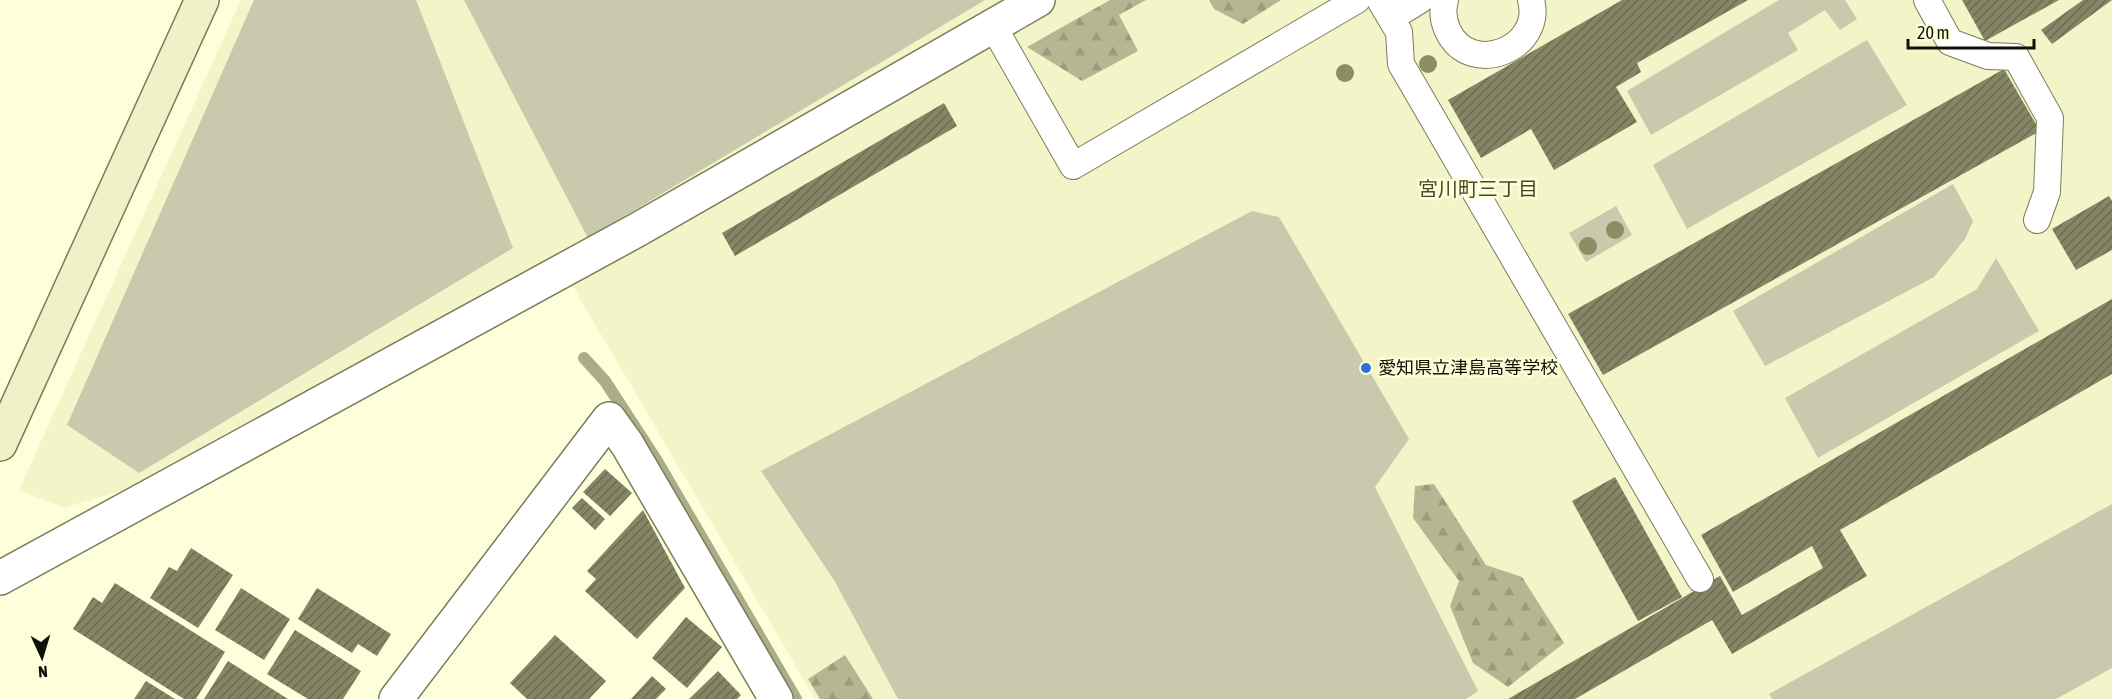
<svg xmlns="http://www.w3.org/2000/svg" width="2112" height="699" font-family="'Asap Condensed','Noto Sans JP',sans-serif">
<defs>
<pattern id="forest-firs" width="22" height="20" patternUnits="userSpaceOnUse" patternTransform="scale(1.5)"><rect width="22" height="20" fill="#b5b793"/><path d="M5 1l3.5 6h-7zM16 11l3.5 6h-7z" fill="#9b9c7d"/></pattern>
<pattern id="building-hatch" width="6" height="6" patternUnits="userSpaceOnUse" patternTransform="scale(1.5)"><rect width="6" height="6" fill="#848665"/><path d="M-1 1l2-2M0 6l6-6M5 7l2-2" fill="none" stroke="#6b6c51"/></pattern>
</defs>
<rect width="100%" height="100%" fill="#fdffda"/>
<polygon fill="#f3f5c8" points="241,0 2112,0 2112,699 815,699 555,256 154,481 64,508 19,490"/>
<g fill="url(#forest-firs)">
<polygon points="1110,0 1146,0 1119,15 1138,51 1082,81 1027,47"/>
<polygon points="1209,0 1281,0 1243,24 1214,9"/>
<polygon points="1434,484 1486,565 1522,577 1564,643 1508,687 1473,663 1450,606 1459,581 1413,518 1415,486"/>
<polygon points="845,655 873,699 820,699 808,679"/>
</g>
<g fill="#c8c9ad">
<polygon points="254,0 416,0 513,248 139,473 67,425"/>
<polygon points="464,0 985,0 588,238"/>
<polygon points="1779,0 1845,0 1857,19 1840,30 1825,10 1788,33 1798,50 1651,135 1627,91"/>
<polygon points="1867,40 1907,105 1687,229 1653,165"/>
<polygon points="1953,184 1973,221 1965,239 1934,277 1765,366 1733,311"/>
<polygon points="1616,206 1632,235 1586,262 1569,233"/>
<polygon points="1252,211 1279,217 1409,439 1375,487 1478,691 1466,699 898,699 834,580 761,471"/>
<polygon points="1996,258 2039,331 1818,458 1785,398 1977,289"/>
<polygon points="2112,504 2112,668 2056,699 1772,699 1769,694"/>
</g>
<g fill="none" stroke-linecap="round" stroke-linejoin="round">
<polyline stroke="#abac88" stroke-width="12" points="584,358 605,381 657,461 796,699"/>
</g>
<g fill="url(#building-hatch)">
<polygon points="1622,0 1748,0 1637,63 1641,72 1616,87 1637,122 1554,170 1531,129 1481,158 1448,100"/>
<polygon points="1962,0 2059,0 1985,41"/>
<polygon points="2083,0 2112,0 2052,44 2041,30"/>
<polygon points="2004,69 2040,131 1603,375 1568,314"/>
<polygon points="944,103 957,126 735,256 722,233"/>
<polygon points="2109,196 2112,201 2112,250 2076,270 2052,229"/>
<polygon points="2112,299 2112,374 1840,530 1867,576 1732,654 1712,620 1575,699 1508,699 1720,576 1742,615 1823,568 1812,546 1733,592 1701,535"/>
<polygon points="605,469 632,493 610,516 583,492"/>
<polygon points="1615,477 1682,597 1638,621 1572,501"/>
<polygon points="582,498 605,519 595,530 572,508"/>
<polygon points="643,510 685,588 637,639 585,591 596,579 587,571"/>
<polygon points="191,548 233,575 198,628 150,598 169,567 177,571"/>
<polygon points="115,583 225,652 196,699 184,699 73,629 93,597 102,603"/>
<polygon points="241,588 290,619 264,660 215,630"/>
<polygon points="317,588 391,634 377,656 358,644 352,653 298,619"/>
<polygon points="686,617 722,647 687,688 652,658"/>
<polygon points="295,630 361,671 343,699 308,699 267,674"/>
<polygon points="555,635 606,681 589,699 527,699 510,683"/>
<polygon points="228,661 288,699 204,699"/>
<polygon points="718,671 741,695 737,699 689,699"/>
<polygon points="652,676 666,689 656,699 631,699"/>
<polygon points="146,681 175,699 134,699"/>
</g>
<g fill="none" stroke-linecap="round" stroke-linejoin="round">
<g stroke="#7b7c5b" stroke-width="28">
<g id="lane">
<polyline points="1380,0 1399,32 1401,64 1408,76 1700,579"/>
<path d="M 1445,0 C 1442,11 1443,21 1448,31 C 1470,78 1544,49 1531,0"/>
<polyline points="1927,0 1950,42 1988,56 2016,57 2050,118 2047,192 2037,220"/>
<polyline points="1391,18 1420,0"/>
<polyline points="993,26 1073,166 1357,0"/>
</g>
</g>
<g stroke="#7b7c5b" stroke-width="36">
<g id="street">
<polyline points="0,578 637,230 1038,0"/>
<polyline points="396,699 609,419 627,444 776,699"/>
</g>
</g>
<g stroke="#7b7c5b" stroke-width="36">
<polyline id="secondary" points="0,444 202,0"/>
</g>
<use href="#lane" stroke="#fff" stroke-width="26"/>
<use href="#street" stroke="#fff" stroke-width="33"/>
<use href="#secondary" stroke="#f1f1c8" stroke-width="33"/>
</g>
<g fill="#8c8d63">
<circle cx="1428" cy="64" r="9"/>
<circle cx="1345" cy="73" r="9"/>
<circle cx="1615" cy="230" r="9"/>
<circle cx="1588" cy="246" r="9"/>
</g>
<circle fill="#2b6fdb" stroke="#fdffda" stroke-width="2" cx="1366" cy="368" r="6"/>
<g text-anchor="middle" stroke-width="5" stroke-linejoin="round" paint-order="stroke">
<g font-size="18" fill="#101105" stroke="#fdffda" text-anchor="start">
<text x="1378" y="374">愛知県立津島高等学校</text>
</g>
<g font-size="20" fill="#474829" stroke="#fdffda">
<text x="1478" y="196">宮川町三丁目</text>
</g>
</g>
<g transform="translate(42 657) rotate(176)" stroke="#fdffda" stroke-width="4.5" paint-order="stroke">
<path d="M0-4.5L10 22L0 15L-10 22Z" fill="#101105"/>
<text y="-9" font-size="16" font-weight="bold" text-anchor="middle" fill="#101105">N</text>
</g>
<path d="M1908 39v9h126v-9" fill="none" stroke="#101105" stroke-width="3"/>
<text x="1917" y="39" font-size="18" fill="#101105" stroke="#fdffda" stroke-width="4.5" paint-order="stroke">20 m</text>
</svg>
